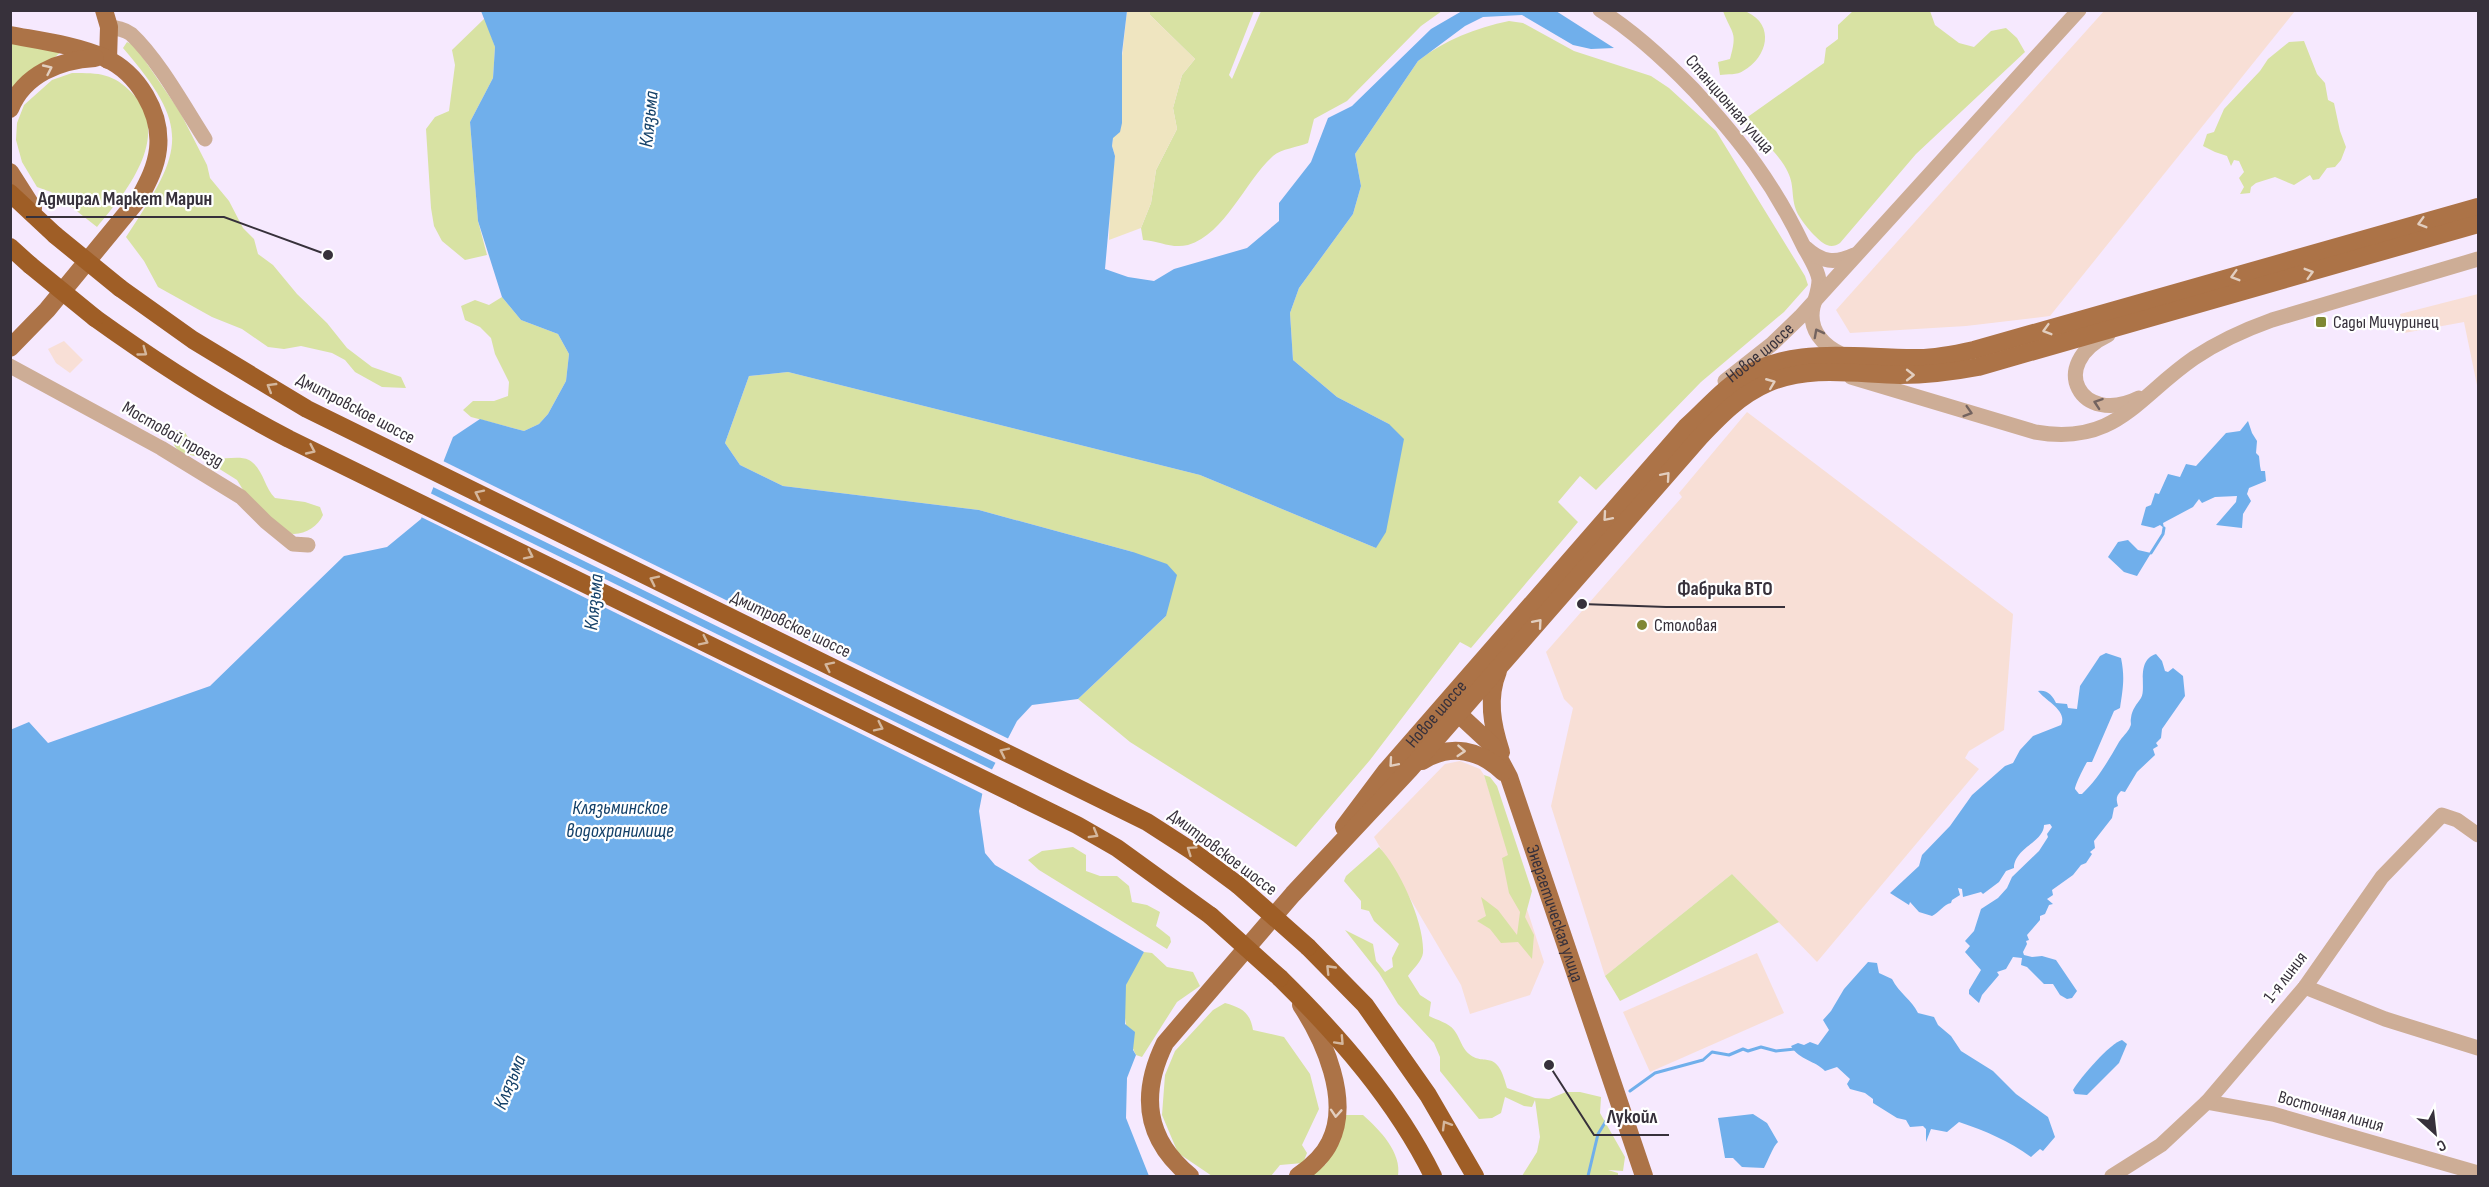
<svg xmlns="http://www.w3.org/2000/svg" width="2489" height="1187" font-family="'Sofia Sans Condensed',sans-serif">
<rect width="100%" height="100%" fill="#f6e9fe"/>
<g fill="#f8dfd6">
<polygon points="2104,11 2295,11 2050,316 1966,326 1850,333 1836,310"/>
<polygon points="2478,294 2478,390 2464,322 2404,333 2400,314"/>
<polygon points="64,341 83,360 70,373 56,363 48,349"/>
<polygon points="1747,412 2013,614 2004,730 1969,751 1965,758 1979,769 1817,962 1732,874 1605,976 1551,806 1573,708 1564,699 1546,652 1682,497 1679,493"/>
<polygon points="1460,761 1480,769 1484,775 1544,962 1530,995 1470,1014 1461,985 1374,837 1445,764"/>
<polygon points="1757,953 1784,1013 1650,1072 1623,1012"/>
</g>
<g fill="#d8e2a3">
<path d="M 1150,11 L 1254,11 L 1229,75 L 1232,79 L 1261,11 L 1442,11 L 1421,26 L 1347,101 L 1314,119 L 1308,143 C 1298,147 1281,149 1273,156 C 1245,181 1226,233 1188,245 C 1172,249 1159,241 1143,240 L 1141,228 L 1151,203 L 1156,170 L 1177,129 L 1173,108 L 1182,75 L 1195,59 L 1150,15 Z"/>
<path d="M 1723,11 C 1730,10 1741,9 1747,12 C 1775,25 1768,57 1743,71 C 1738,75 1727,74 1720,75 L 1718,62 L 1730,59 C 1738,31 1732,35 1723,11 Z"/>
<path d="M 1853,11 L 1930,11 L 1935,25 L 1959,43 L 1974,47 L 1991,31 L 2006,28 L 2017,38 L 2025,52 L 1916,154 L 1840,243 C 1836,246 1831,247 1827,245 C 1818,242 1799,219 1796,210 C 1790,192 1796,184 1784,165 C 1773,148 1757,135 1742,121 L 1824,63 L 1826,48 L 1838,39 L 1838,25 Z"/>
<polygon points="485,18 495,47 493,78 470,122 478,221 487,255 465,260 442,241 434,226 431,208 426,129 435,117 449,111 455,65 452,50"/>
<path d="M 1509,21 L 1523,23 L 1574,51 L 1651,76 L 1669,88 L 1716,131 L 1805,276 L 1808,285 L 1784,312 L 1701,382 L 1596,490 L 1580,476 L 1558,502 L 1578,522 L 1471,648 L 1460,642 L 1370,760 L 1296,847 L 1130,742 L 1078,699 L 1166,616 L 1133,552 L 979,510 L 783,486 L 740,465 L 725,443 L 749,376 L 788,372 L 1200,475 L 1376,548 L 1389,424 L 1337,397 L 1293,360 L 1290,313 L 1299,288 L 1353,214 L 1361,186 L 1355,154 L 1418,61 C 1444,40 1476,28 1509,21 Z"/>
<polygon points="11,40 62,51 11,95"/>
<polygon points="2304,41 2317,74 2325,83 2328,100 2334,103 2340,131 2346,147 2341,160 2335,167 2327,168 2319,179 2313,180 2310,175 2294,185 2275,177 2256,183 2251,187 2250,193 2240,194 2244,187 2239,178 2244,172 2239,161 2234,160 2231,166 2227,156 2215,152 2203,146 2207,134 2214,132 2224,109 2260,71 2268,59 2289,42"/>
<path d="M 127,42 L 135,46 L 180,112 L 207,165 L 210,178 L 229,201 L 243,228 L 254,239 L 258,254 L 273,265 L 297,294 L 327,323 L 347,348 L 372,367 L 401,377 L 406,388 L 382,387 L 355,372 L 345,360 L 332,353 L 301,346 L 284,349 L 268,347 L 242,329 L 212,317 L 158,287 L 144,261 L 126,237 C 183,151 193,129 123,48 Z"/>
<path d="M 72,73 C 100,73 113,73 133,94 C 173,136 125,194 97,227 L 69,205 L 62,203 L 51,192 L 37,187 L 22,162 L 16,140 L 17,123 L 24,105 L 52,80 Z"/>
<polygon points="502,297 521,320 558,334 569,354 566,381 548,414 539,424 524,431 471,417 463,410 473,401 494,401 508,396 509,382 495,354 491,338 480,327 465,320 461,306 475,300 489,305"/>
<path d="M 176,430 L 184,431 C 191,444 206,455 221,458 C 230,459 240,456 249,460 C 263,468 264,487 275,498 L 305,502 L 320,507 L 323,515 C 317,529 299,538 284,532 L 245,493 L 237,480 L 202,458 L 179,452 L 174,445 L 172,434 Z"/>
<polygon points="1484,775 1490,777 1497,786 1532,891 1525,917 1534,935 1532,959 1518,942 1501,943 1490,929 1477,921 1486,916 1481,897 1498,910 1517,935 1520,912 1509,893 1502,858 1508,855"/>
<polygon points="1073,847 1086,855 1086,871 1100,876 1117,876 1129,886 1132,902 1147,905 1160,912 1156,926 1170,937 1171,942 1167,949 1039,870 1028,860 1042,851"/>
<path d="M 1379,847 C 1399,868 1425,923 1423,953 C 1422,961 1413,969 1408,976 L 1420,995 L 1431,1002 L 1429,1016 C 1437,1020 1449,1023 1454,1030 C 1459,1036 1461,1045 1466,1051 C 1483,1070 1496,1044 1507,1088 L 1535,1098 L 1549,1099 L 1566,1092 L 1580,1092 L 1601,1097 L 1600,1113 L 1625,1157 L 1623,1171 L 1608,1170 L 1618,1173 L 1618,1176 L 1522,1176 L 1537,1152 L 1540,1137 L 1535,1100 L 1532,1107 L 1524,1106 L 1505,1097 L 1501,1113 L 1492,1118 L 1479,1119 L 1440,1071 L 1440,1057 L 1434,1043 L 1398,1004 L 1379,973 L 1345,930 L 1373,944 L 1376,961 L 1385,972 L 1393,967 L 1392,958 L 1399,944 L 1374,921 L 1369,911 L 1361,909 L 1361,901 L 1344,881 L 1346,876 Z"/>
<polygon points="1732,874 1779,922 1620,1001 1605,976"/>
<path d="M 1144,952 L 1152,953 L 1167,967 L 1193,972 L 1200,986 L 1177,1002 L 1142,1057 L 1136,1055 C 1126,1035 1121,1007 1126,985 C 1129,974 1138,962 1144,952 Z"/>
<path d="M 1225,1003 C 1242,1008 1250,1012 1253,1030 L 1284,1037 L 1310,1074 L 1319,1109 L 1302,1145 L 1307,1153 L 1303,1163 L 1280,1165 L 1271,1176 L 1212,1176 L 1178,1153 L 1162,1115 L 1165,1075 L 1175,1051 L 1213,1010 Z"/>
<path d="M 1345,1115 L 1363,1115 C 1380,1130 1402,1153 1398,1176 L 1310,1176 L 1326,1164 Z"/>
</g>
<polygon fill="#efe5c0" points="1127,11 1150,11 1150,15 1195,59 1182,75 1173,108 1177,129 1156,170 1151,203 1141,228 1109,240 1110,199 1115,156 1112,146"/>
<g fill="#70afeb">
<polygon points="481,11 1127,11 1122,53 1122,123 1120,132 1113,138 1112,146 1115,156 1105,269 1128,277 1154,281 1174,269 1247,248 1279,221 1279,203 1311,162 1328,118 1352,106 1431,29 1462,11 1556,11 1614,48 1591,49 1573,45 1522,15 1483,17 1465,26 1418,61 1355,154 1361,186 1353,214 1299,288 1290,313 1293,360 1337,397 1389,424 1404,439 1386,532 1376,548 1200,475 788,372 749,376 725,443 740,465 783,486 979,510 1133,552 1167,564 1177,575 1166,616 1078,699 1032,705 1017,721 984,785 979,811 985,853 995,865 1144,952 1126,985 1125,1024 1135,1032 1133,1050 1136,1055 1127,1078 1126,1118 1149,1176 11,1176 10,730 29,722 48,743 210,686 344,556 387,547 421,519 453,437 480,419 524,431 539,424 548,414 566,381 569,354 558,334 521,320 502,297 478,221 470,122 493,78 495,47"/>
<polygon points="2248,421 2252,433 2257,441 2256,453 2259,456 2260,466 2261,471 2265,471 2266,481 2249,488 2247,494 2251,501 2243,514 2242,528 2216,525 2236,502 2237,496 2215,497 2202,503 2199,499 2193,507 2163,523 2164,528 2160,525 2154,528 2141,525 2146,507 2151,505 2155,493 2159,494 2168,474 2180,477 2186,464 2196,466 2226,433 2240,431"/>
<polygon points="2128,540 2138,550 2151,553 2137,576 2124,572 2108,557 2118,542"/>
<path d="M 2106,653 L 2121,658 C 2125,677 2123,689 2120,708 L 2114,711 L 2092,762 L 2087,762 C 2084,767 2075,785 2075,789 L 2079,794 L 2082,794 C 2098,779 2108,761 2119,742 C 2122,737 2128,732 2130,727 C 2132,723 2130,723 2131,718 C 2132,709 2137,704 2141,698 C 2147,688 2135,661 2156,654 L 2162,661 L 2165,671 L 2168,672 L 2173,668 L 2183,676 L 2185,696 L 2162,729 L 2161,738 L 2156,743 L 2158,746 L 2153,749 L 2155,755 L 2137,772 L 2125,792 L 2121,791 C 2116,796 2116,799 2118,806 L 2114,808 L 2112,818 L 2094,841 L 2095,848 L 2090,852 L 2092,854 L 2086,863 L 2081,865 L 2073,875 L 2052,890 L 2053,895 L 2047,899 L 2053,904 L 2049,905 L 2045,914 L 2040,916 L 2040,920 L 2027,935 L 2029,940 L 2026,941 L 2027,944 L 2023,952 L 2024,955 L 2032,957 L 2042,956 L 2056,960 L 2077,991 L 2072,998 L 2067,999 L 2060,995 L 2053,984 L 2044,984 L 2027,967 L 2021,965 L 2022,958 L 2013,957 L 2006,969 L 1997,972 L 1999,975 L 1982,995 L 1979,1003 L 1969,994 L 1969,990 L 1981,970 L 1965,952 L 1970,946 L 1965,941 L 1974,931 L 1981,909 L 1998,898 L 2007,888 L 2012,877 L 2039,851 L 2048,837 L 2047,834 L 2052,827 L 2050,824 L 2044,825 C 2044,842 2014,848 2014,868 L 2006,871 L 1999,882 L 1983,894 L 1981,892 L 1963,897 L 1962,889 L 1958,888 L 1960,895 L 1952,900 L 1951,903 C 1944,904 1939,913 1932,916 L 1919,912 L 1910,902 L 1909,905 L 1890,893 L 1919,866 L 1922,855 L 1950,826 L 1972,795 L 2005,766 L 2013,763 L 2020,750 L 2033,736 L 2061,725 C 2068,711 2046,701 2038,691 C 2047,689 2053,696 2056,703 L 2067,704 L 2068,708 L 2077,709 L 2080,686 L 2100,656 Z"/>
<path d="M 1868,962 L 1877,963 L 1879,973 L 1892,979 C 1899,993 1912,1000 1918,1013 L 1934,1017 L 1938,1025 L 1951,1036 L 1961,1051 L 1993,1071 L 2016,1094 L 2048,1117 L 2055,1137 L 2043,1151 L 2040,1149 L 2031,1157 C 2009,1141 1986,1131 1959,1122 L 1947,1132 L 1931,1129 L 1926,1142 L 1926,1129 L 1923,1126 L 1910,1127 L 1906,1120 L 1897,1118 L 1873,1103 L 1873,1099 L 1865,1093 L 1850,1089 L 1847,1084 L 1850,1079 L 1837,1067 L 1825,1071 C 1816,1061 1799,1060 1791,1046 L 1798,1043 L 1804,1045 L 1810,1042 L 1818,1045 L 1829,1030 L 1823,1020 L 1831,1011 L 1844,989 Z"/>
<path d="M 2122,1040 L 2127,1044 L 2119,1063 L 2087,1095 L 2075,1094 L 2073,1090 C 2080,1078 2110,1043 2122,1040 Z"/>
<path d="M 1753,1114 L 1767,1123 L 1778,1142 C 1773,1146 1768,1161 1764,1168 L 1742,1167 L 1733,1158 L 1725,1158 L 1718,1118 Z"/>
</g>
<g fill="#f6e9fe">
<polygon points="441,460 1011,740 998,764 431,486"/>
<polygon points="428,492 995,771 985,795 419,516"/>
</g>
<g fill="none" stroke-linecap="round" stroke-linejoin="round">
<g stroke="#70afeb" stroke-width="3">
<polyline points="2151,553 2163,534 2164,528"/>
<polyline points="1630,1091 1655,1073 1703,1060 1712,1052 1729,1055 1743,1049 1748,1051 1761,1047 1776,1051 1795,1049"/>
<polyline points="1588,1176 1598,1134 1606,1121"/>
</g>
<g stroke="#cdad96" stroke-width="15">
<path d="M 1600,10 C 1635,32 1665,60 1694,90 C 1741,141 1774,184 1804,247 C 1809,256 1818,270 1819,280 C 1819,290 1815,299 1813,307 C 1808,330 1823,345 1841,354"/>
<path d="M 109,27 C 117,28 124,29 131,34 C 158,59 185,108 205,139"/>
<path d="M 1806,248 C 1821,262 1835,264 1854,255"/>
<path d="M 2108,335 C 2047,364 2080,427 2139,398"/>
<polyline points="10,366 161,448 241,497 266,522 293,544 308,545"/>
<path d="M 1851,377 L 2035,432 C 2116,446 2136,398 2194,358 C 2218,342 2244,330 2272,320 L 2478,259"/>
<path id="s1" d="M 1725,381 L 1772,344 L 1800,317 L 2079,10"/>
<polyline points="2305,987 2385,1019 2478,1048"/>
<polyline points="2207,1102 2273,1114 2478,1173"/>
<polyline points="2112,1176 2161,1145 2207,1102 2305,987 2382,877 2442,815 2457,820 2478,835"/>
</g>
<g stroke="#ac7347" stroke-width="18">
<polyline points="104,10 109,27 108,60"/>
<path d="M 10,35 C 42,41 75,45 105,58 C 138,73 162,113 158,149 C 156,167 148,182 140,197 L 47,310 L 10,348"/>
<path d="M 10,109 C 24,74 60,60 95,58"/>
<polyline points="10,172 33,208"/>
<path d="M 1498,671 C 1487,698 1492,725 1501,752"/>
<path id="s2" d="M 1451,707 L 1492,745 L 1509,777 L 1644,1176"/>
<path d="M 1422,761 C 1451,743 1480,750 1503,772"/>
<path id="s3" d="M 1344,827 L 1386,771 L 1687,426 C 1703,412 1718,394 1735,382 C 1791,343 1856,359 1919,358 C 1938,358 1956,354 1974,350 L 2478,207"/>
<path d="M 1190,1176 C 1145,1139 1140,1094 1165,1043 L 1293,894 L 1410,769 L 1700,437 C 1720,416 1740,395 1768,383 C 1810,365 1856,374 1900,375 C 1927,375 1952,372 1978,367 L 2478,224"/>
<path d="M 1298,1176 C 1311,1167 1323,1157 1330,1142 C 1351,1100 1324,1040 1301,1005"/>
</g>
<g stroke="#9f5e26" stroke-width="18">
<polyline points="10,193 55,235"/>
<polyline points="10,247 30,265"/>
<polyline points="120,288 193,340 307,409 1147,822 1192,851 1238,885"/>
<path d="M 95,318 C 159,364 218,402 289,439 L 1077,825 L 1117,848 L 1211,916"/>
<polyline points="1308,947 1365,1005 1428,1095 1475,1176"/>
<path d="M 1280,978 C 1339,1036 1396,1101 1433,1176"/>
</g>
<g stroke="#9f5e26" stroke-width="18">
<polyline points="55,235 120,288"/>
<polyline points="30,265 95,318"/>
<polyline points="1238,885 1308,947"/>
<polyline points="1211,916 1280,978"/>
</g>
</g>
<defs><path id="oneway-chevron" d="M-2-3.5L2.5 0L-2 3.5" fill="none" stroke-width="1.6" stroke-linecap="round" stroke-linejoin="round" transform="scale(1.5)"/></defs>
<g stroke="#e2cebf">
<use href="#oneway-chevron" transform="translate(48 69) rotate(-25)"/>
<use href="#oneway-chevron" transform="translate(2422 223) rotate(164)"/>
<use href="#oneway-chevron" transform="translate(2309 273) rotate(-16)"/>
<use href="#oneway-chevron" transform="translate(2235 276) rotate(164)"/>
<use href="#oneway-chevron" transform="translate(2047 330) rotate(164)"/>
<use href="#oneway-chevron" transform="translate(1910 375)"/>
<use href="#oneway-chevron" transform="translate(1771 383) rotate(-22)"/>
<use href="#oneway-chevron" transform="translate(1666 476) rotate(-49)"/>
<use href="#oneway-chevron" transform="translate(1607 517) rotate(131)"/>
<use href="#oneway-chevron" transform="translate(1538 623) rotate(-49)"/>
<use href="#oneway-chevron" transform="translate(1461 751) rotate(4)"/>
<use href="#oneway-chevron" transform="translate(1393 763) rotate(131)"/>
<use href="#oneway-chevron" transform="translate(1336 1113) rotate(94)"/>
</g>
<g stroke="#73635f">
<use href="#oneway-chevron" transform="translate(1818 333) rotate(-118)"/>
<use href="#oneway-chevron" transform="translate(2098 403) rotate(-161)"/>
<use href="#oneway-chevron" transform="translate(1968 412) rotate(17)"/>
</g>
<g stroke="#d4b79d">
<use href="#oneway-chevron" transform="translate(143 352) rotate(36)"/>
<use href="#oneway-chevron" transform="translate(271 387) rotate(-149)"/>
<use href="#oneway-chevron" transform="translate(311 450) rotate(25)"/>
<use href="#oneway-chevron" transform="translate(479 494) rotate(-154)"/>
<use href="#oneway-chevron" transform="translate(529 555) rotate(26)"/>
<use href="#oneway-chevron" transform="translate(654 580) rotate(-154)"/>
<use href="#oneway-chevron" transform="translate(704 641) rotate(26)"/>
<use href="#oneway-chevron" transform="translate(829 666) rotate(-154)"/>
<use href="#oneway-chevron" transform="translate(879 727) rotate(26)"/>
<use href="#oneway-chevron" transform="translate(1004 752) rotate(-154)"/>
<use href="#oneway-chevron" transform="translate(1094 834) rotate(30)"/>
<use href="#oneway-chevron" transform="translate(1191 850) rotate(-145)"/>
<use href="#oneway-chevron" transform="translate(1330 969) rotate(-134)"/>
<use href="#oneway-chevron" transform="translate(1340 1041) rotate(47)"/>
<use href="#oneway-chevron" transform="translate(1446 1125) rotate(-121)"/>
</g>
<g fill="#7f8734" stroke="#fff" stroke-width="2">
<rect x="2315" y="316" width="12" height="12" rx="3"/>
<circle cx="1642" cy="625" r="6"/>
</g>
<g text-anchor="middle" stroke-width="4.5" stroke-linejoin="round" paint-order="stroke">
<g font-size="18" fill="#37313b" stroke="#fff">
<text transform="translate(1730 104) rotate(49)" y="6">Станционная улица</text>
<text dy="6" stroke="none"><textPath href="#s1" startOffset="45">Новое шоссе</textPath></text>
<text transform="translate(356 408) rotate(28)" y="6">Дмитровское шоссе</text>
<text transform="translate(173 434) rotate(30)" y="6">Мостовой проезд</text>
<text transform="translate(791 624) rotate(26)" y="6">Дмитровское шоссе</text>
<text dy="6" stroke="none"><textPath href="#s3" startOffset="146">Новое шоссе</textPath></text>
<text transform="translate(1223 852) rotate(37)" y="6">Дмитровское шоссе</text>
<text dy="6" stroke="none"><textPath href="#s2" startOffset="236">Энергетическая улица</textPath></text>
<text transform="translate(2285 977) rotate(-52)" y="6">1-я линия</text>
<text transform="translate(2331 1111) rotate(16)" y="6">Восточная линия</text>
</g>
<g font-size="18" fill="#37313b" stroke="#fff" text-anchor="start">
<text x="2333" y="328">Сады Мичуринец</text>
<text x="1654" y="631">Столовая</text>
</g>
<g font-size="20" font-style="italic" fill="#144169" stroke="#fff">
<text transform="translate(648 119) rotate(-84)" y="7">Клязьма</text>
<text transform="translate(593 602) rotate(-84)" y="7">Клязьма</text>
<text x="620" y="814">Клязьминское<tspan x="620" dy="23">водохранилище</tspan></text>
<text transform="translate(509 1082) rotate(-68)" y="7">Клязьма</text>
</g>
</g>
<path fill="none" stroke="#37313b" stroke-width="2" d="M328 255L224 217H26M1582 604L1666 607H1785M1549 1065L1594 1135H1669"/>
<g fill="#37313b" stroke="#fff" stroke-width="2">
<circle cx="328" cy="255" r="6"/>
<circle cx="1582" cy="604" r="6"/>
<circle cx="1549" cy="1065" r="6"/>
</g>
<g font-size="20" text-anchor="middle" font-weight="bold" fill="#37313b" stroke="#fff" stroke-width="4.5" stroke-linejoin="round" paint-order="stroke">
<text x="125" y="205">Адмирал Маркет Марин</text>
<text x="1725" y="595">Фабрика ВТО</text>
<text x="1632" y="1123">Лукойл</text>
</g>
<rect width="2489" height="1187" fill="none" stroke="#37313b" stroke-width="24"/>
<g transform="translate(2435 1133) rotate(153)" stroke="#ffffff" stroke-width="4.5" paint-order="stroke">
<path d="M0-4.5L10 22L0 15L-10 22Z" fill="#37313b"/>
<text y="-9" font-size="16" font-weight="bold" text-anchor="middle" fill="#37313b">С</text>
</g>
</svg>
